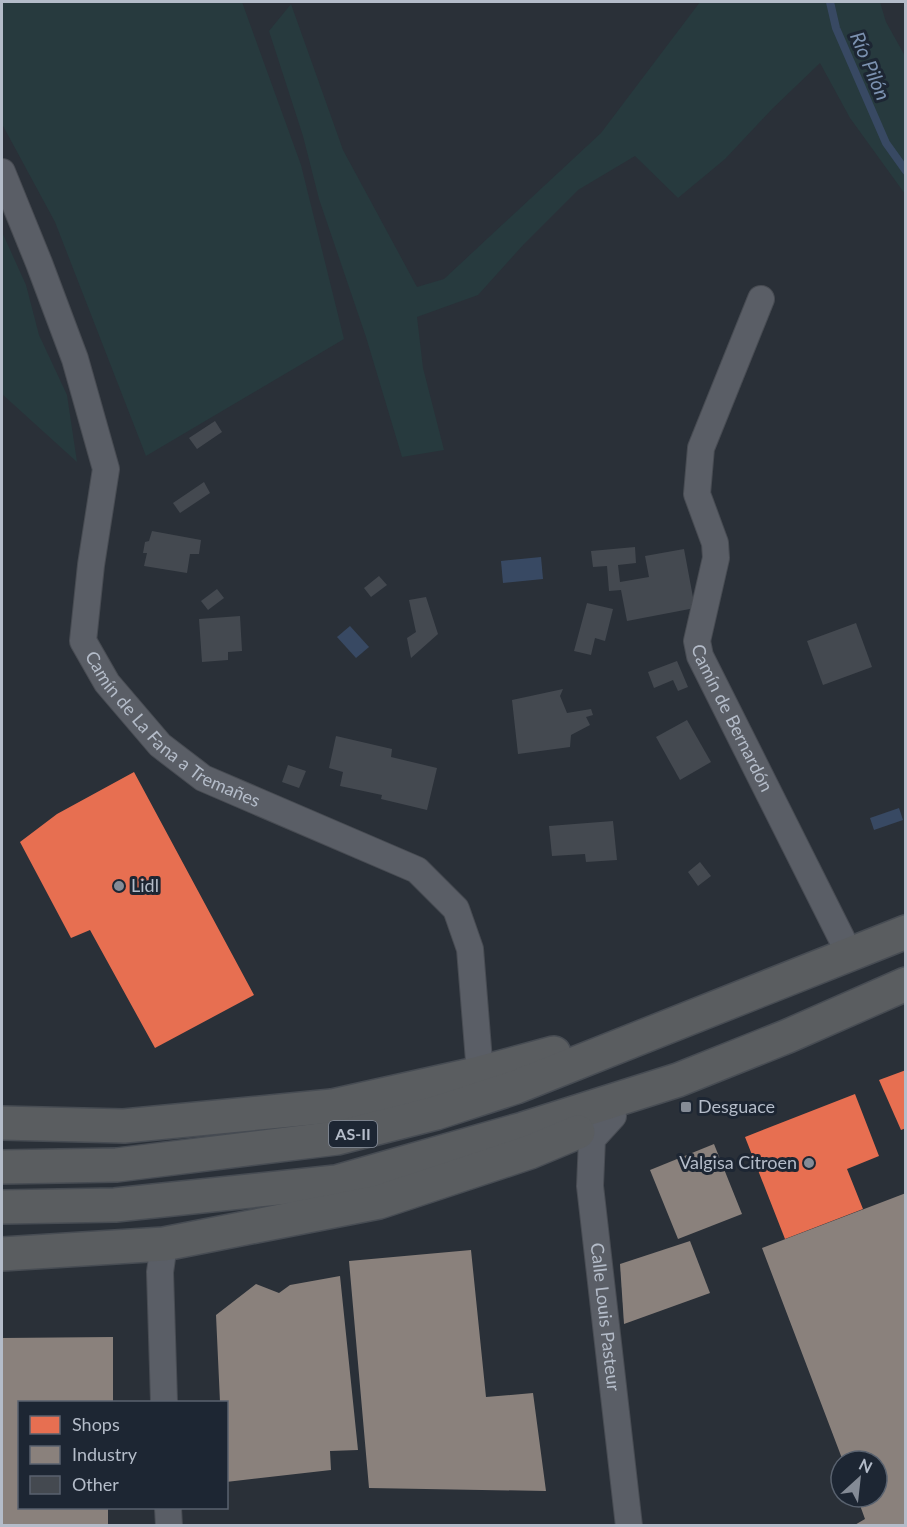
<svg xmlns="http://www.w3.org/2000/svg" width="907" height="1527" font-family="Lato,sans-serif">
<rect width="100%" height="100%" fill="#2a3038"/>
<g fill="#273a3e">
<polygon points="2,2 242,2 301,165 344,339 146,456 55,222 2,124"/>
<polygon points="700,2 880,2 886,22 905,56 905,194 850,118 820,63 772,109 725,159 678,198 635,156 578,190 524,244 478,295 417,317 423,368 444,450 402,457 366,337 319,199 303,136 269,31 291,4 343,150 417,287 444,279 601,133"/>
<polygon points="2,232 26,285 39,335 67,395 77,462 2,394"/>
</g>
<g fill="#384963">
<polygon points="541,557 543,579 503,583 501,561"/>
<polygon points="350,626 369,647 356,658 337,637"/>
<polygon points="899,808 903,820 874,830 870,818"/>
</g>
<g fill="#e76f51">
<polygon points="134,772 254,995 155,1048 90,930 71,938 20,842 57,814"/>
<polygon points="906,1070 906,1128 901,1130 879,1080"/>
<polygon points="855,1094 879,1156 847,1169 863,1209 785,1239 745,1137"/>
</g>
<g fill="#8a817c">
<polygon points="714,1144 742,1214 678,1239 650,1170"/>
<polygon points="906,1193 906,1526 853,1526 865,1519 857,1497 877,1497 877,1461 843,1461 762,1248"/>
<polygon points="690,1241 710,1293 624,1324 620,1264"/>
<polygon points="471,1250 486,1397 533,1393 546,1491 369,1488 349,1261"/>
<polygon points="340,1276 358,1450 330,1451 331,1470 226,1482 226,1402 220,1402 216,1315 256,1284 279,1293 290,1285"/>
<polygon points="113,1337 113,1402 20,1402 20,1508 108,1508 108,1526 2,1526 2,1338"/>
</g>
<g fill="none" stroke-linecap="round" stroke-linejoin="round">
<polyline stroke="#384963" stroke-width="8" points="830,2 836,28 886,143 906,171"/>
</g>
<g fill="#444950">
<polygon points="215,421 222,432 197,449 189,438"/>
<polygon points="204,482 210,493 180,513 173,503"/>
<polygon points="152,531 201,540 199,554 190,554 187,573 144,566 147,553 143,553 145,542 149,541"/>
<polygon points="635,547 636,563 618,565 620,582 649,577 645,556 684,549 695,608 627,621 621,590 609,591 607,566 593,567 591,551"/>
<polygon points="379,576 387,585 371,597 364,588"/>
<polygon points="217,589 224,598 208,610 201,601"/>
<polygon points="426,597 438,634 411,658 407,638 416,632 409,600"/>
<polygon points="587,603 613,609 605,641 595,638 591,655 574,651"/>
<polygon points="240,616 242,651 228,652 228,660 202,662 199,619"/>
<polygon points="856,623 872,667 823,685 807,641"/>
<polygon points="677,661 688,687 678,691 673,680 654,688 648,672"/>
<polygon points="563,689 560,696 567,713 591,709 593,715 586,717 590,725 571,735 570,747 518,754 512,700"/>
<polygon points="687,720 711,762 680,780 656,737"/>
<polygon points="336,736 392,749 391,757 437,768 427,810 381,799 382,795 340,786 343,772 329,768"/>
<polygon points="288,765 306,771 299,788 282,782"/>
<polygon points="613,821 617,860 586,862 585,854 552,856 549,826"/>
<polygon points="700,862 711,876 698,886 688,872"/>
</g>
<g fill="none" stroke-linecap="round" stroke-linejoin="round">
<g stroke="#484c53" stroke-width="28">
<g id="minor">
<path id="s1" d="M 2,172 L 39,263 L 75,359 L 106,469 L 91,565 L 83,641 L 107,683 L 160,745 L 203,778 L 417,870 L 456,909 L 470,949 L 480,1073"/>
<path id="s2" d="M 761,299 L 701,448 L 697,494 L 715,543 L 716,558 L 697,641 L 700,656 L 850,955"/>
<path id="s3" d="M 613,1116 L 592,1139 L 590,1186 L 629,1526"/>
<polyline points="164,1244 160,1272 164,1402"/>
<polyline points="168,1508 169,1526"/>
</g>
</g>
<g stroke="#474c53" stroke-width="36">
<g id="highway">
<polyline points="2,1123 124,1126 332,1106 480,1073 554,1053"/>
<polyline points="2,1167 117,1165 337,1138 436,1113 516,1087 906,932"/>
<polyline points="2,1207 115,1205 336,1182 523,1129 678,1080 788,1036 906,984"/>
<polyline points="2,1254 164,1244 379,1202 530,1152 578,1132"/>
</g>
</g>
<use href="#minor" stroke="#5a5e66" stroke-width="26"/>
<use href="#highway" stroke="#5a5d60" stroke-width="33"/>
</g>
<g fill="#848b96" stroke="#1d2633" stroke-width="2">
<circle cx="119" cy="886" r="6"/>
<rect x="680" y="1101" width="12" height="12" rx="3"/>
<circle cx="809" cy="1163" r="6"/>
</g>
<g text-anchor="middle" stroke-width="6" stroke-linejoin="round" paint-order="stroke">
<rect fill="#1d2633" stroke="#878f9c" stroke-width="1.5" x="329" y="1121" width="48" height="26" rx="4.5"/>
<g font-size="16" font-weight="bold" fill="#b4bcc9">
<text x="353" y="1140">AS-II</text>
</g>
<g font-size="18" fill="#b4bcc9" stroke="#1d2633">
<text dy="6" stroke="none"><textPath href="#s2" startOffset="444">Camín de Bernardón</textPath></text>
<text dy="6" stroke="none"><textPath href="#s1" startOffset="618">Camín de La Fana a Tremañes</textPath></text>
<text dy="6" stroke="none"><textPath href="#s3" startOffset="210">Calle Louis Pasteur</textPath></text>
</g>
<g font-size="18" fill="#b4bcc9" stroke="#1d2633" text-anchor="start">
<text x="131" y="892">Lidl</text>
<text x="698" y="1113">Desguace</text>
<text x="797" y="1169" text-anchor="end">Valgisa Citroen</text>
</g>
<g font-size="20" font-style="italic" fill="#7c92b1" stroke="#1d2633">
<text transform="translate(870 66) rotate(67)" y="7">Río Pilón</text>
</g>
</g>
<rect width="907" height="1527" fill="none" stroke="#b4bcc9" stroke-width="6"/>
<rect x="18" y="1401" width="210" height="108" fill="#1d2633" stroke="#59626f" stroke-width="1.5"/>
<rect x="30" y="1416" width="30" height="18" fill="#e76f51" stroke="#59626f" stroke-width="1.5"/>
<text x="72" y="1431" font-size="18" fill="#b4bcc9">Shops</text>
<rect x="30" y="1446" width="30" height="18" fill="#8a817c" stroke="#59626f" stroke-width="1.5"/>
<text x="72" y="1461" font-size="18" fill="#b4bcc9">Industry</text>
<rect x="30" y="1476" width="30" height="18" fill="#444950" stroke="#59626f" stroke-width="1.5"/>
<text x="72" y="1491" font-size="18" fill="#b4bcc9">Other</text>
<g transform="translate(859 1479) rotate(27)"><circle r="28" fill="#1d2633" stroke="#59626f" stroke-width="1.5"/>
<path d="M0-4.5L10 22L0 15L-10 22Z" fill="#848b96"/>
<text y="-9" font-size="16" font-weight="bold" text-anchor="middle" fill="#b4bcc9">N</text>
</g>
</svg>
